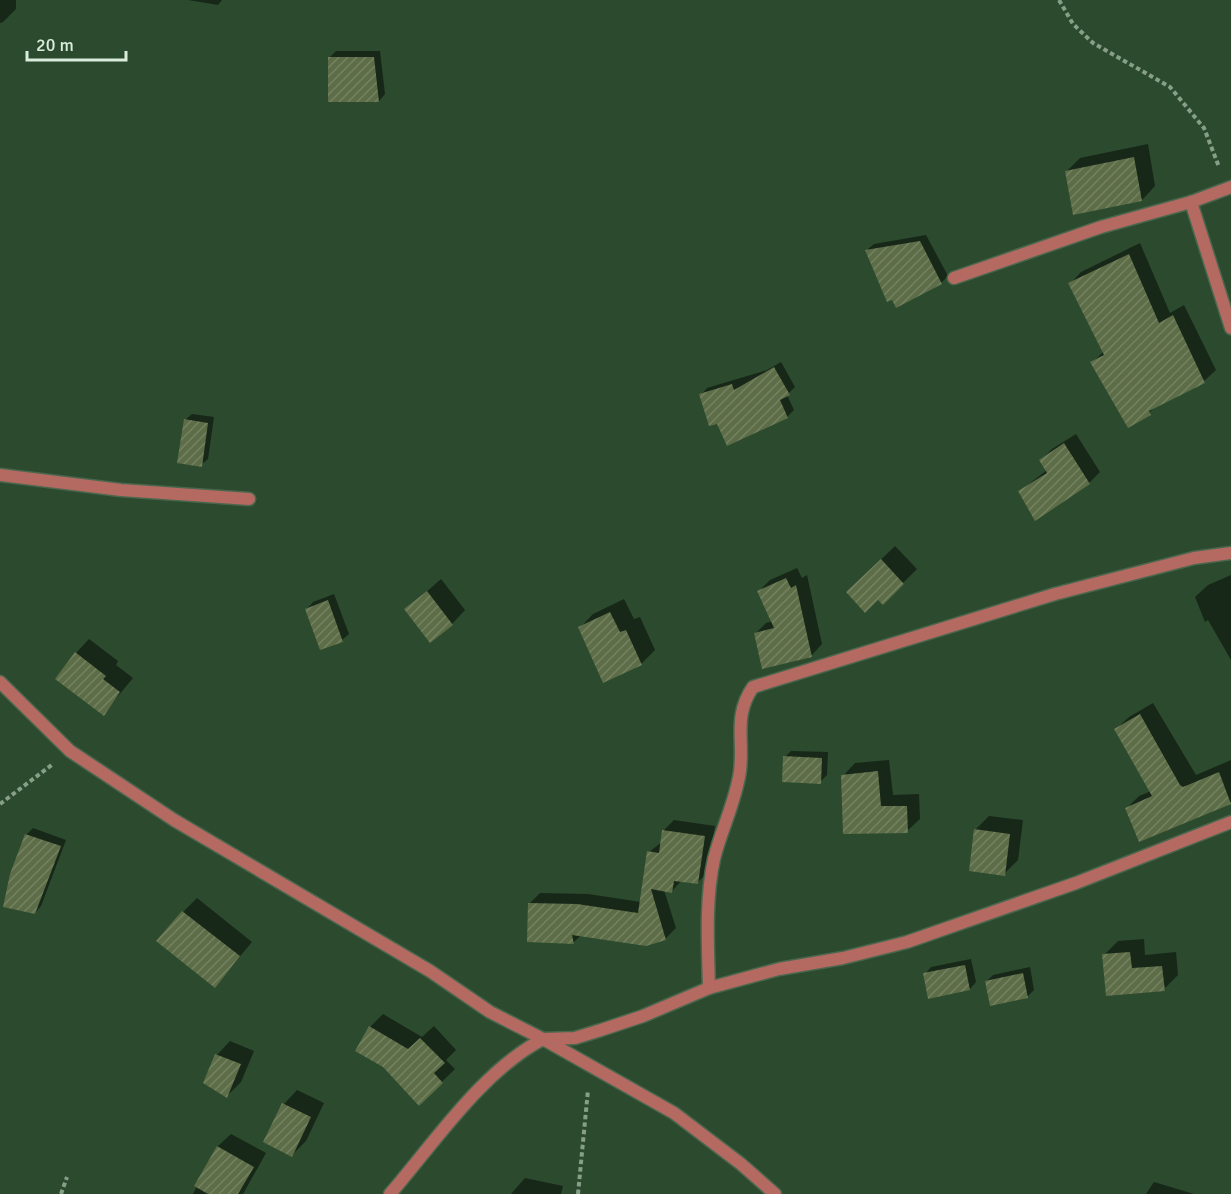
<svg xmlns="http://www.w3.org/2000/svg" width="1231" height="1194" font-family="Signika,sans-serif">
<defs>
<pattern id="building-hatch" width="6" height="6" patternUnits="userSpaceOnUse" patternTransform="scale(1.5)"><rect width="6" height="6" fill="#5d6d47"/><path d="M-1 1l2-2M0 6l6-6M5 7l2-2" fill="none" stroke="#748261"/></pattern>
</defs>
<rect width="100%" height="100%" fill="#2b4a2e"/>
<g fill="#0007">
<polygon points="0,0 16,0 16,9 3,22 0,23"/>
<polygon points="188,0 222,0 218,5"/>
<polygon points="336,51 380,51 385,94 379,101 330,57"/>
<polygon points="1148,144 1155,186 1142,200 1066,172 1080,158"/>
<polygon points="926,235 948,276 941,283 867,250 874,244"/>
<polygon points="1140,243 1170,313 1184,305 1216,370 1204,381 1157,405 1146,416 1092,363 1104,351 1070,284 1081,272"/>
<polygon points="781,362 795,387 787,395 794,410 787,417 718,422 701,395 707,388 767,370"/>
<polygon points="192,414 214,417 208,459 201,465 185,420"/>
<polygon points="1076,434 1100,472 1089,483 1020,491 1047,470 1041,460 1052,449"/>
<polygon points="895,546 917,569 883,603 861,579"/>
<polygon points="797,568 802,578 807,575 822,644 811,656 755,634 766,623 773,621 759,591 770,580"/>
<polygon points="1231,575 1231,660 1208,620 1205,622 1195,597 1208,585"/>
<polygon points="441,579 465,610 452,624 406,610"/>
<polygon points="334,594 349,634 342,640 307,609 313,602"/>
<polygon points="624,599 634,619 640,617 655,650 641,664 580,628 593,614"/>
<polygon points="89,639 118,661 116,665 133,678 103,714 76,653"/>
<polygon points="1153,703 1196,775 1231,760 1231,802 1140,840 1127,808 1139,796 1151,791 1116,729 1129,717"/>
<polygon points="791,751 828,752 827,775 820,782 785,757"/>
<polygon points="889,760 893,795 919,794 920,819 907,831 843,776 855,763"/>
<polygon points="989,816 1023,820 1018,860 1004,874 975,830"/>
<polygon points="674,820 715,826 708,872 697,883 682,880 672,891 664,890 676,928 665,939 581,935 573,943 530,903 540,893 588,894 641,902 649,852 662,842 664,830"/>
<polygon points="33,828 66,840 41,906 35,913 12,875 27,834"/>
<polygon points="197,898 252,942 215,986 183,912"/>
<polygon points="1144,939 1145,955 1176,952 1178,975 1164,989 1104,955 1118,941"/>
<polygon points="971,959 976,982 970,989 925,974 931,967"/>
<polygon points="1030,967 1034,990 1028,996 986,982 993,975"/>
<polygon points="383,1014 422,1037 434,1026 456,1050 446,1060 455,1069 419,1104 370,1027"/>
<polygon points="230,1041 254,1051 241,1082 227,1096 217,1055"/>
<polygon points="297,1090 324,1103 306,1141 292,1155 284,1104"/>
<polygon points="231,1134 266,1153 243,1194 193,1194 218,1146"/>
<polygon points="525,1178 563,1186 561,1194 511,1194"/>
<polygon points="1154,1182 1194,1194 1146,1194"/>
</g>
<g fill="url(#building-hatch)">
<polygon points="328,57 374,57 379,102 328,102"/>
<polygon points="1134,157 1142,201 1073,215 1065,171"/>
<polygon points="920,241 942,284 896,308 892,300 887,302 865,250"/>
<polygon points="1129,254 1159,323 1173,315 1205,383 1149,411 1151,415 1128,428 1090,362 1104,355 1068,283"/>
<polygon points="774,367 790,395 780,400 788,418 727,446 717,424 709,426 699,394 732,384 734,390"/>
<polygon points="184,419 208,423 202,467 177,463"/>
<polygon points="1064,443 1090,484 1035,521 1018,491 1047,473 1039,460"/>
<polygon points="881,559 904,584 883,605 878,600 865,613 846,592"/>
<polygon points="786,578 791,588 796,585 812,657 762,669 754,633 774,628 757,591"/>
<polygon points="427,591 453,625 430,643 404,609"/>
<polygon points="328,600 343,642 320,650 305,609"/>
<polygon points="610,612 620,632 626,630 642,665 603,683 578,627"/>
<polygon points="75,652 106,676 103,679 120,692 104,716 55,679"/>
<polygon points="1140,714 1180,785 1183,787 1219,772 1231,804 1139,842 1125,808 1152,796 1114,729"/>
<polygon points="783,756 822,758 821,784 782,782"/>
<polygon points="878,771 881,806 907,806 908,833 843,834 841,775"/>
<polygon points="974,829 1010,834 1005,876 969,871"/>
<polygon points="662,830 705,836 698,884 674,881 672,893 651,889 666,940 646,946 572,935 574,944 527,942 528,903 577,904 638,913 647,851 659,853"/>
<polygon points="25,834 61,846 35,914 3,907 10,874"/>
<polygon points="182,911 240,956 215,988 156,941"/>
<polygon points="1130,952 1132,968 1162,966 1165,991 1106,996 1102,954"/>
<polygon points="965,965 970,990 928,999 923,973"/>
<polygon points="1023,973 1028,998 990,1006 985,981"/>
<polygon points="369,1026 408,1049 420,1038 445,1063 434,1073 443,1083 419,1106 383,1067 355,1051"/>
<polygon points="215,1054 241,1064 227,1098 203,1083"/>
<polygon points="282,1103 311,1117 292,1157 263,1142"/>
<polygon points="217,1146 254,1167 238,1194 208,1194 194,1186"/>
</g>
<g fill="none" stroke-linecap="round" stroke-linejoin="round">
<g stroke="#4a674d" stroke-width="15">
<g id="minor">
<polyline points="1191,202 1231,328"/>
<polyline points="954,278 1101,227 1191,202 1231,187"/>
<polyline points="0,475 121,490 249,499"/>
<polyline points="0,682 70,751 174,820 430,971 490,1012 543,1039 575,1038 601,1030 643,1016 709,988 779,969 843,958 907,942 1076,883 1231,822"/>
<path d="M 709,988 C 708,945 705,901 714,859 C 721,830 736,801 740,771 C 744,739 733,716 753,687 L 1055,594 L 1194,558 L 1231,553"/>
<path d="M 390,1194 C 435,1142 482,1071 543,1039 L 674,1113 L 741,1164 L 775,1194"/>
</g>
</g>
<g stroke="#879f89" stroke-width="4" stroke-dasharray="4.5 3" stroke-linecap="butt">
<polyline points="1059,0 1073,24 1093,43 1170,87 1204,128 1219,167"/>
<polyline points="0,804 53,764"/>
<polyline points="61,1194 67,1177"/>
<polyline points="578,1194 588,1090"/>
</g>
<use href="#minor" stroke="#b46961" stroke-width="12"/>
</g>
<path d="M27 51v9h99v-9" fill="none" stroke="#daecdb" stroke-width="3"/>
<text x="36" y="51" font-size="18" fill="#daecdb" stroke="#2b4a2e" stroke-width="4.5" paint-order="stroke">20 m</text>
</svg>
